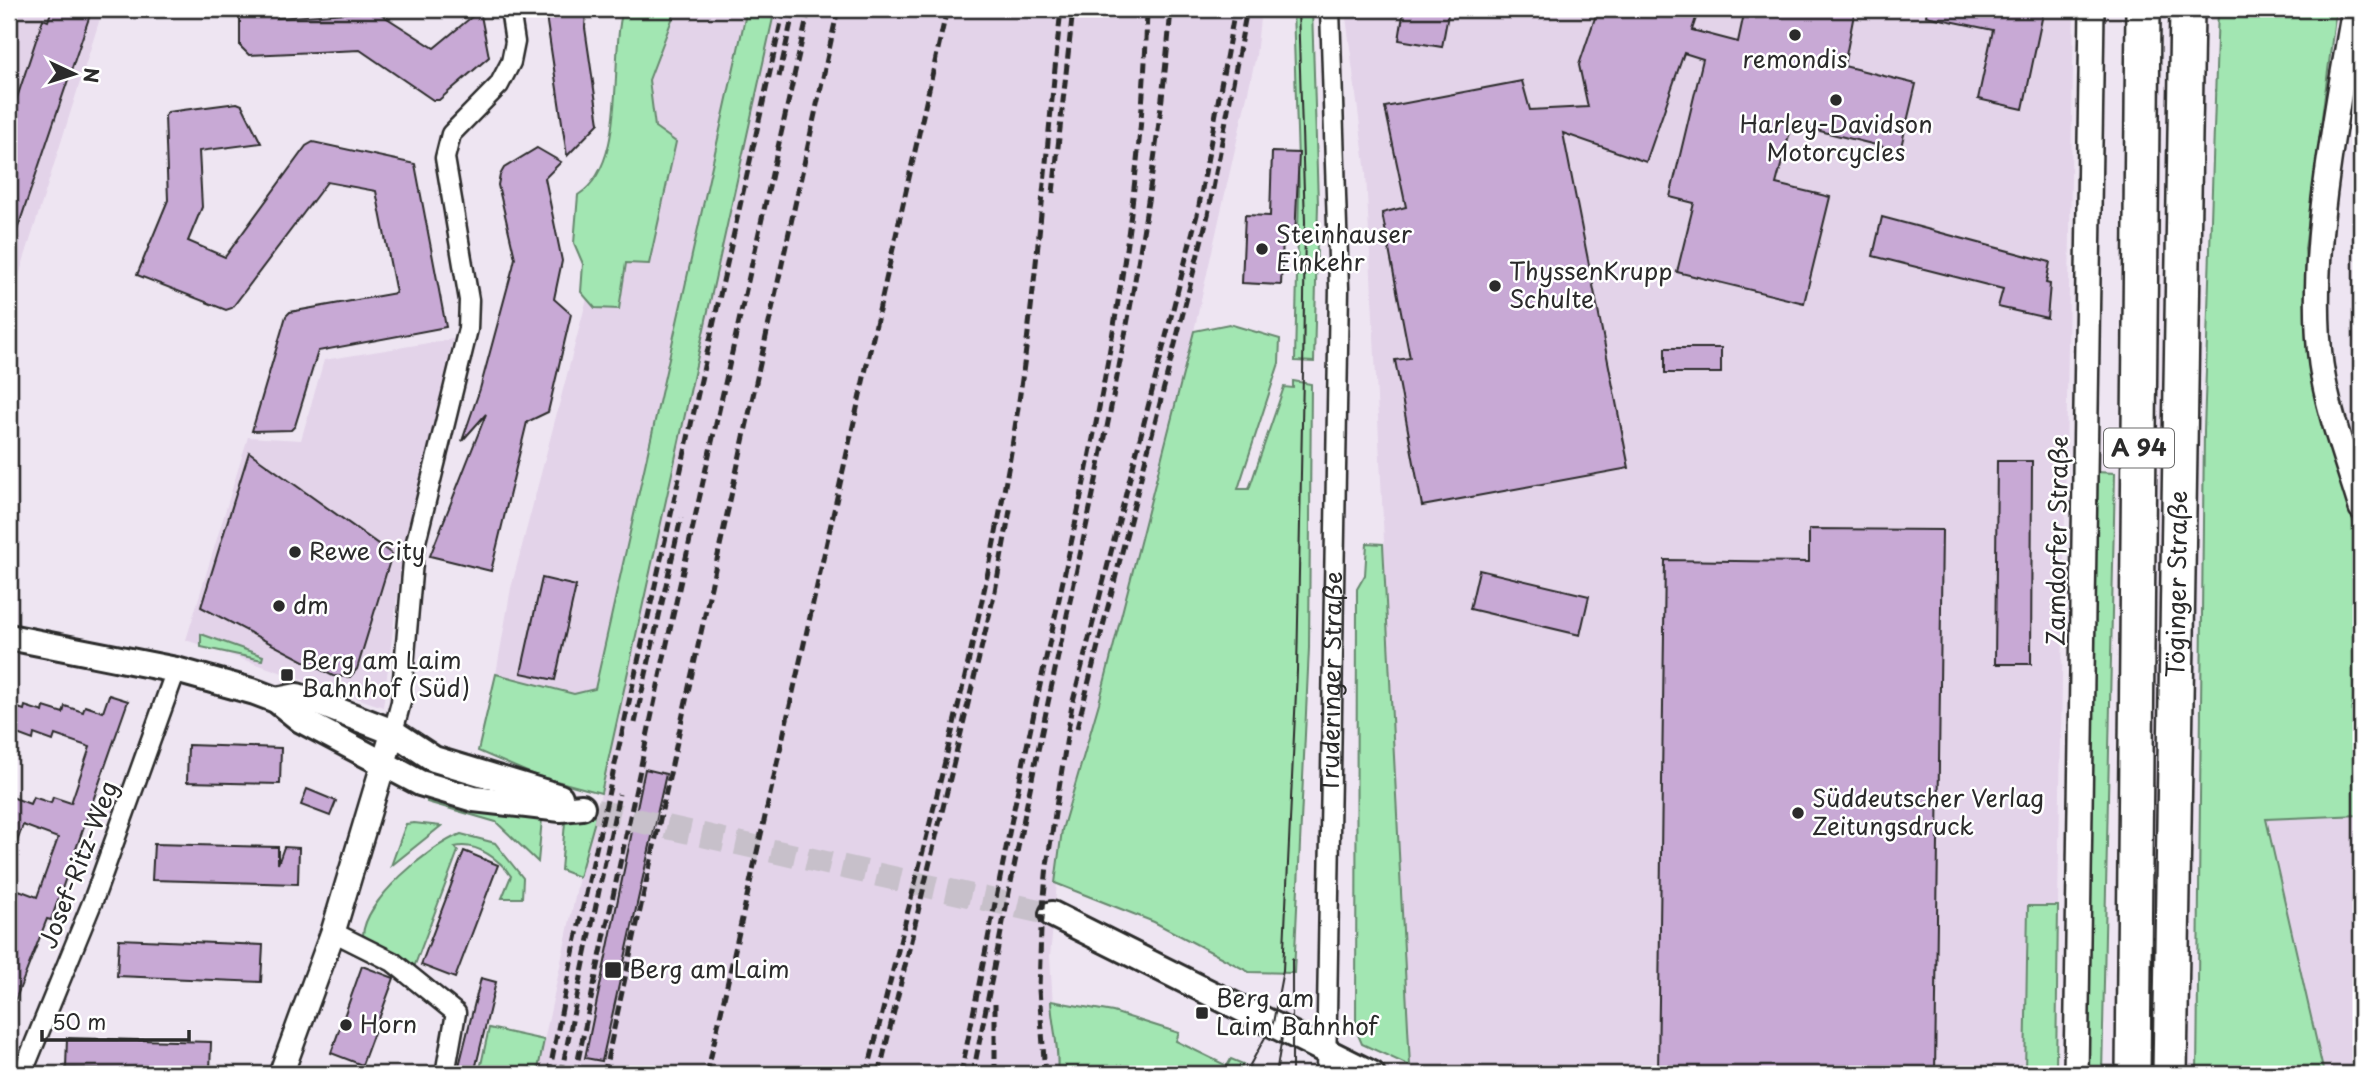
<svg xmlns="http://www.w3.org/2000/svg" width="2370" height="1083" font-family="'Playpen Sans',sans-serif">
<rect width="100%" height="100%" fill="#eee5f2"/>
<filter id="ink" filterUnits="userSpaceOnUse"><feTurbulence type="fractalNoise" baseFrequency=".0143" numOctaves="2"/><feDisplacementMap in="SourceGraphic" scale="14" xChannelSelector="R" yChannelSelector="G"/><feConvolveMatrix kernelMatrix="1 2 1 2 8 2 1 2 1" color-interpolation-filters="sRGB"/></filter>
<g filter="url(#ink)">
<g fill="#e3d3e9">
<polygon points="9,9 103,9 9,307"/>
<polygon points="659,9 1261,9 1256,56 1194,331 1099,703 1062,830 1050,956 1057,1074 537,1074 583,859 603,786 480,738 496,674 511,588 633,123"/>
<polygon points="1345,9 2074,9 2055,1074 1410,1074 1366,173"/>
<polygon points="453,339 402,560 383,707 186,640 248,437 301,440 324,360"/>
<polygon points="2361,815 2361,1074 2324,1074 2266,818"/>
</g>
<g fill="#a2e6b2" stroke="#66886e" stroke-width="2">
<path d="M 623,9 L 676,9 L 649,80 L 655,127 L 676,142 L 649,264 L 626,263 L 619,309 L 595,308 L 581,292 L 583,264 L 574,243 L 578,195 C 628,164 609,60 623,9 Z"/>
<polygon points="747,9 775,9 601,793 534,775 478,751 496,674 574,694 595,689"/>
<polygon points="1293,9 1312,9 1318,204 1314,362 1295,361 1299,190"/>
<polygon points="2218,9 2336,9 2305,249 2316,404 2361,546 2361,815 2266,819 2324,1074 2197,1074 2204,431"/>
<polygon points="1229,324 1280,339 1279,363 1238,489 1249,489 1284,387 1293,388 1293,381 1311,384 1309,648 1294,973 1249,972 1154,922 1055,883 1062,830 1099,703 1194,331"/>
<polygon points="2096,472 2115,473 2102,1074 2086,1074"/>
<polygon points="1367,543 1383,544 1410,1066 1362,1044 1356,1030 1357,589 1365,575"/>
<polygon points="201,634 263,656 262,660 201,647"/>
<polygon points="428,796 596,817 579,877 561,870 565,822 542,819 538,862 496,822 427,802"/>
<polygon points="414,823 441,826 391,866 406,824"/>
<path d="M 461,834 L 495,843 L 523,878 L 522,898 L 502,898 L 511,876 C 500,860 477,842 455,847 L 458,851 L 413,970 L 363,935 C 365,900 429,846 461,834 Z"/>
<polygon points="2028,906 2058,906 2056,1073 1989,1074 2025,1073"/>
<path d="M 1051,1001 L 1113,1012 L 1179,1033 L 1176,1041 L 1227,1066 L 1231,1059 L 1243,1064 L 1241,1067 L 1248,1074 L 1057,1074 C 1060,1049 1052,1026 1051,1001 Z"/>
<polygon points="489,1028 544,1040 537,1074 479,1074"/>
</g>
<g fill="#c8a9d5" stroke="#2b2b2b" stroke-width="2">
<polygon points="52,9 92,9 12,245 9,244 9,180 13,167 9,166 9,122 43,19 48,21"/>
<polygon points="240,9 277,9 277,18 376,11 434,48 480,10 489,57 439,100 433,100 360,50 249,55 240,46"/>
<polygon points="545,9 586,9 585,28 599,123 567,156"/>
<polygon points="1404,9 1449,9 1442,47 1399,40"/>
<polygon points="1598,9 1699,9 1692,30 1738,42 1745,9 1855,9 1844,66 1916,84 1900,151 1792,124 1776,184 1830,197 1804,303 1677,272 1694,203 1670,197 1703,59 1684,53 1646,162 1563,133 1629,468 1422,506 1395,360 1410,358 1382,213 1406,207 1385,107 1522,81 1530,110 1588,107 1579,65"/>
<polygon points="1927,9 2044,9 2023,109 1978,99 1993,30 1926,16"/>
<polygon points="237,103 242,105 261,143 199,151 202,207 188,241 225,257 306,146 313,142 415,164 446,327 318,351 295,426 291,430 252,431 286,316 290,312 396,293 376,191 327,182 232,308 226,310 137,275 168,200 165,116 168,112"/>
<polygon points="537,148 561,162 545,178 562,261 554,299 571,314 548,412 527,422 491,571 430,556 486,414 462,441 480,389 513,267 515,258 498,185 500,175 504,168"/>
<polygon points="1272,152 1299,153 1295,237 1283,237 1281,285 1242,283 1245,215 1270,216"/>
<polygon points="1882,217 2050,262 2046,283 2050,284 2047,318 1998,307 2003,289 1873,256"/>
<rect x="1665" y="348" width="56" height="25"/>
<polygon points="249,452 392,554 357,669 350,677 333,676 201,607"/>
<polygon points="1997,461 2032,461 2031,664 1995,664"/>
<polygon points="1809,529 1942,530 1935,1074 1658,1074 1665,560 1809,562"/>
<polygon points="1479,570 1589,596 1580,635 1470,609"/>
<polygon points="542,578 576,586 555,680 521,673"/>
<polygon points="109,695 128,701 51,920 47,919 9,1016 9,894 17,897 19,890 37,897 58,838 23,825 11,858 9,857 9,807 12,797 30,804 33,797 51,803 53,797 71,803 90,747 55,735 53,741 34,734 33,740 9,731 9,705 24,710 25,706 43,712 44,707 63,713 65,706 83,712 85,706 103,712"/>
<polygon points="188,745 281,748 280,784 187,782"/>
<polygon points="645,769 666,774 602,1061 585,1058"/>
<polygon points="307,789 336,801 330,816 301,805"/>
<polygon points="154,844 278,847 278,864 284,847 299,848 298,884 152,880"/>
<polygon points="464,851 498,865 455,978 421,965"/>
<polygon points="119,939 263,945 261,982 117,976"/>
<polygon points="362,966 394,978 362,1065 331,1053"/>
<polygon points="481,978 496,982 474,1074 457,1074"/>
<polygon points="67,1038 211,1042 210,1072 66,1068"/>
</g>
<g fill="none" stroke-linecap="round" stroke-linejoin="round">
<polyline stroke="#c7c0ca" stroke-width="24" stroke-dasharray="24 12" stroke-linecap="butt" points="596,811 1052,914"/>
<g stroke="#2b2b2b" stroke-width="23">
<g id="minor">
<polyline points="393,732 401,702 414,550 468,329 469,300 445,158 451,134 499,85 511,62 515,42 510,9"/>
<polyline points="333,932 393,962 456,1013 445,1074"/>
<polyline points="22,1074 94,898 176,670"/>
<path id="s1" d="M 1326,1074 L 1339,288 L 1330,9"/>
</g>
</g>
<g stroke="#2b2b2b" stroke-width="28">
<g id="tertiary">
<path d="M 2354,9 C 2336,115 2307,258 2321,364 C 2328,413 2347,461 2361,508"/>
<polyline points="281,1074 333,932 393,732"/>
<polyline points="2076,1074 2092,9"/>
</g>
</g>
<g stroke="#2b2b2b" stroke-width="30">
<g id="secondary">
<polyline points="9,637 176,670 255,692 276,700 301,720 420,783 474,799 561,809 582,807"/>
<polyline points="276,700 297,696 321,704 393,732 434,759 560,797"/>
<polyline points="1052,914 1372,1074"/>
</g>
</g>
<g stroke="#2b2b2b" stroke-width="38">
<g id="motorway">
<polyline points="2133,1074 2143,9"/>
<path id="s2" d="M 2170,1074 L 2187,9"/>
</g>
</g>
<use href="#minor" stroke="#fff" stroke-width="18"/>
<use href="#tertiary" stroke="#fff" stroke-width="23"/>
<use href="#secondary" stroke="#fff" stroke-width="24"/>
<use href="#motorway" stroke="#fff" stroke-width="33"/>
<g stroke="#2b2b2b" stroke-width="2">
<polyline points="1245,1074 1273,1023 1283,970 1297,671 1303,374 1305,222 1298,9"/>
<polyline points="1276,1074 1285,1019"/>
<polyline points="1292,1074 1292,959"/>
</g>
<g stroke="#2b2b2b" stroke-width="5" stroke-dasharray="10 5" stroke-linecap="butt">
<polyline points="779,77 794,9"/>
<polyline points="1053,193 1073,9"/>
<polyline points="635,723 681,518"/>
<polyline points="1077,728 1208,215 1247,9"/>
<polyline points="549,1074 575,943 784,9"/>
<polyline points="561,1074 619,794"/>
<polyline points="575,1074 672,620 809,9"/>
<polyline points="604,1074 838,9"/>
<polyline points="707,1074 947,9"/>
<path d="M 867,1074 C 917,872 972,669 1009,464 C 1035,313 1045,160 1061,9"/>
<polyline points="879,1074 995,591 1011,505"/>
<path d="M 961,1074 C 989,936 1015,797 1046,658 C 1093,444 1142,229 1147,9"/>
<path d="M 973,1074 C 1001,932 1029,789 1060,647 C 1106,436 1153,225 1171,9"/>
<polyline points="995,1074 995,1001"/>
<polyline points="1045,1074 1039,989 1041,929 1047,865 1072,705 1198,211 1235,9"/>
</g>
</g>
</g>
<g fill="#2b2b2b" stroke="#fff" stroke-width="2.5">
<circle cx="1795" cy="35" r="7"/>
<circle cx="1836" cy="100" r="7"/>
<circle cx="1262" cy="249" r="7"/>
<circle cx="1495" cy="286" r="7"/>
<circle cx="295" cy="552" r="7"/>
<circle cx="279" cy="606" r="7"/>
<rect x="280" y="668" width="14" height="14" rx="3.5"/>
<circle cx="1798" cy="813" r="7"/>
<rect x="604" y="961" width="18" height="18" rx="3.5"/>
<rect x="1195" y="1006" width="14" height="14" rx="3.5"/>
<circle cx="346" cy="1025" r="7"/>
</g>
<g text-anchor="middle" stroke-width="5" stroke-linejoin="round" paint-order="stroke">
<rect fill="#fff" stroke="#6b6b6b" stroke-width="2" x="2104" y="428.5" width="70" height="39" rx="5"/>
<g font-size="23" font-weight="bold" fill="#2b2b2b">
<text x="2139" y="456">A 94</text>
</g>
<g font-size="24" fill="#2b2b2b" stroke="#fff" text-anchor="start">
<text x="1795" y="68" text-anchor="middle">remondis</text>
<text x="1836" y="133" text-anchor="middle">Harley-Davidson<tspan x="1836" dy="28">Motorcycles</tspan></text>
<text x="1276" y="243">Steinhauser<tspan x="1276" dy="28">Einkehr</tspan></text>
<text x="1509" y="280">ThyssenKrupp<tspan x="1509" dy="28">Schulte</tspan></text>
<text x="309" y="560">Rewe City</text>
<text x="293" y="614">dm</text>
<text x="301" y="669">Berg am Laim<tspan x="301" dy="28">Bahnhof (Süd)</tspan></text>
<text x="1812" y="807">Süddeutscher Verlag<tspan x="1812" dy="28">Zeitungsdruck</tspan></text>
<text x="629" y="978">Berg am Laim</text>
<text x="1216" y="1007">Berg am<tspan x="1216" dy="28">Laim Bahnhof</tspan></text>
<text x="360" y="1033">Horn</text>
</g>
<g font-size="24" fill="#2b2b2b" stroke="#fff">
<text transform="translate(2058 541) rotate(-89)" y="8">Zamdorfer Straße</text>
<text dy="8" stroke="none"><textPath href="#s2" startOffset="490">Töginger Straße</textPath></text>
<text dy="8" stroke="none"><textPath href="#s1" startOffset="392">Truderinger Straße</textPath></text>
<text transform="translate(79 865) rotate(-69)" y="8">Josef-Ritz-Weg</text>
</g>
</g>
<rect width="2370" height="1083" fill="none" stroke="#fff" stroke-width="35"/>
<rect x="18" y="18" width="2335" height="1048" fill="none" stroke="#2b2b2b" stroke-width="2.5" filter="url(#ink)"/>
<g transform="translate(74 74) rotate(94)" stroke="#ffffff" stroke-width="5" paint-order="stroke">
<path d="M0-5L12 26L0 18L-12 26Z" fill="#2b2b2b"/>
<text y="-10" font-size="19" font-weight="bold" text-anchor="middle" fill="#2b2b2b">N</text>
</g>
<path d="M42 1030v10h147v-10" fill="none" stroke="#2b2b2b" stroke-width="3.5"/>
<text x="52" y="1030" font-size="21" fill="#2b2b2b" stroke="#ffffff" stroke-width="5" paint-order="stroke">50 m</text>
</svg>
